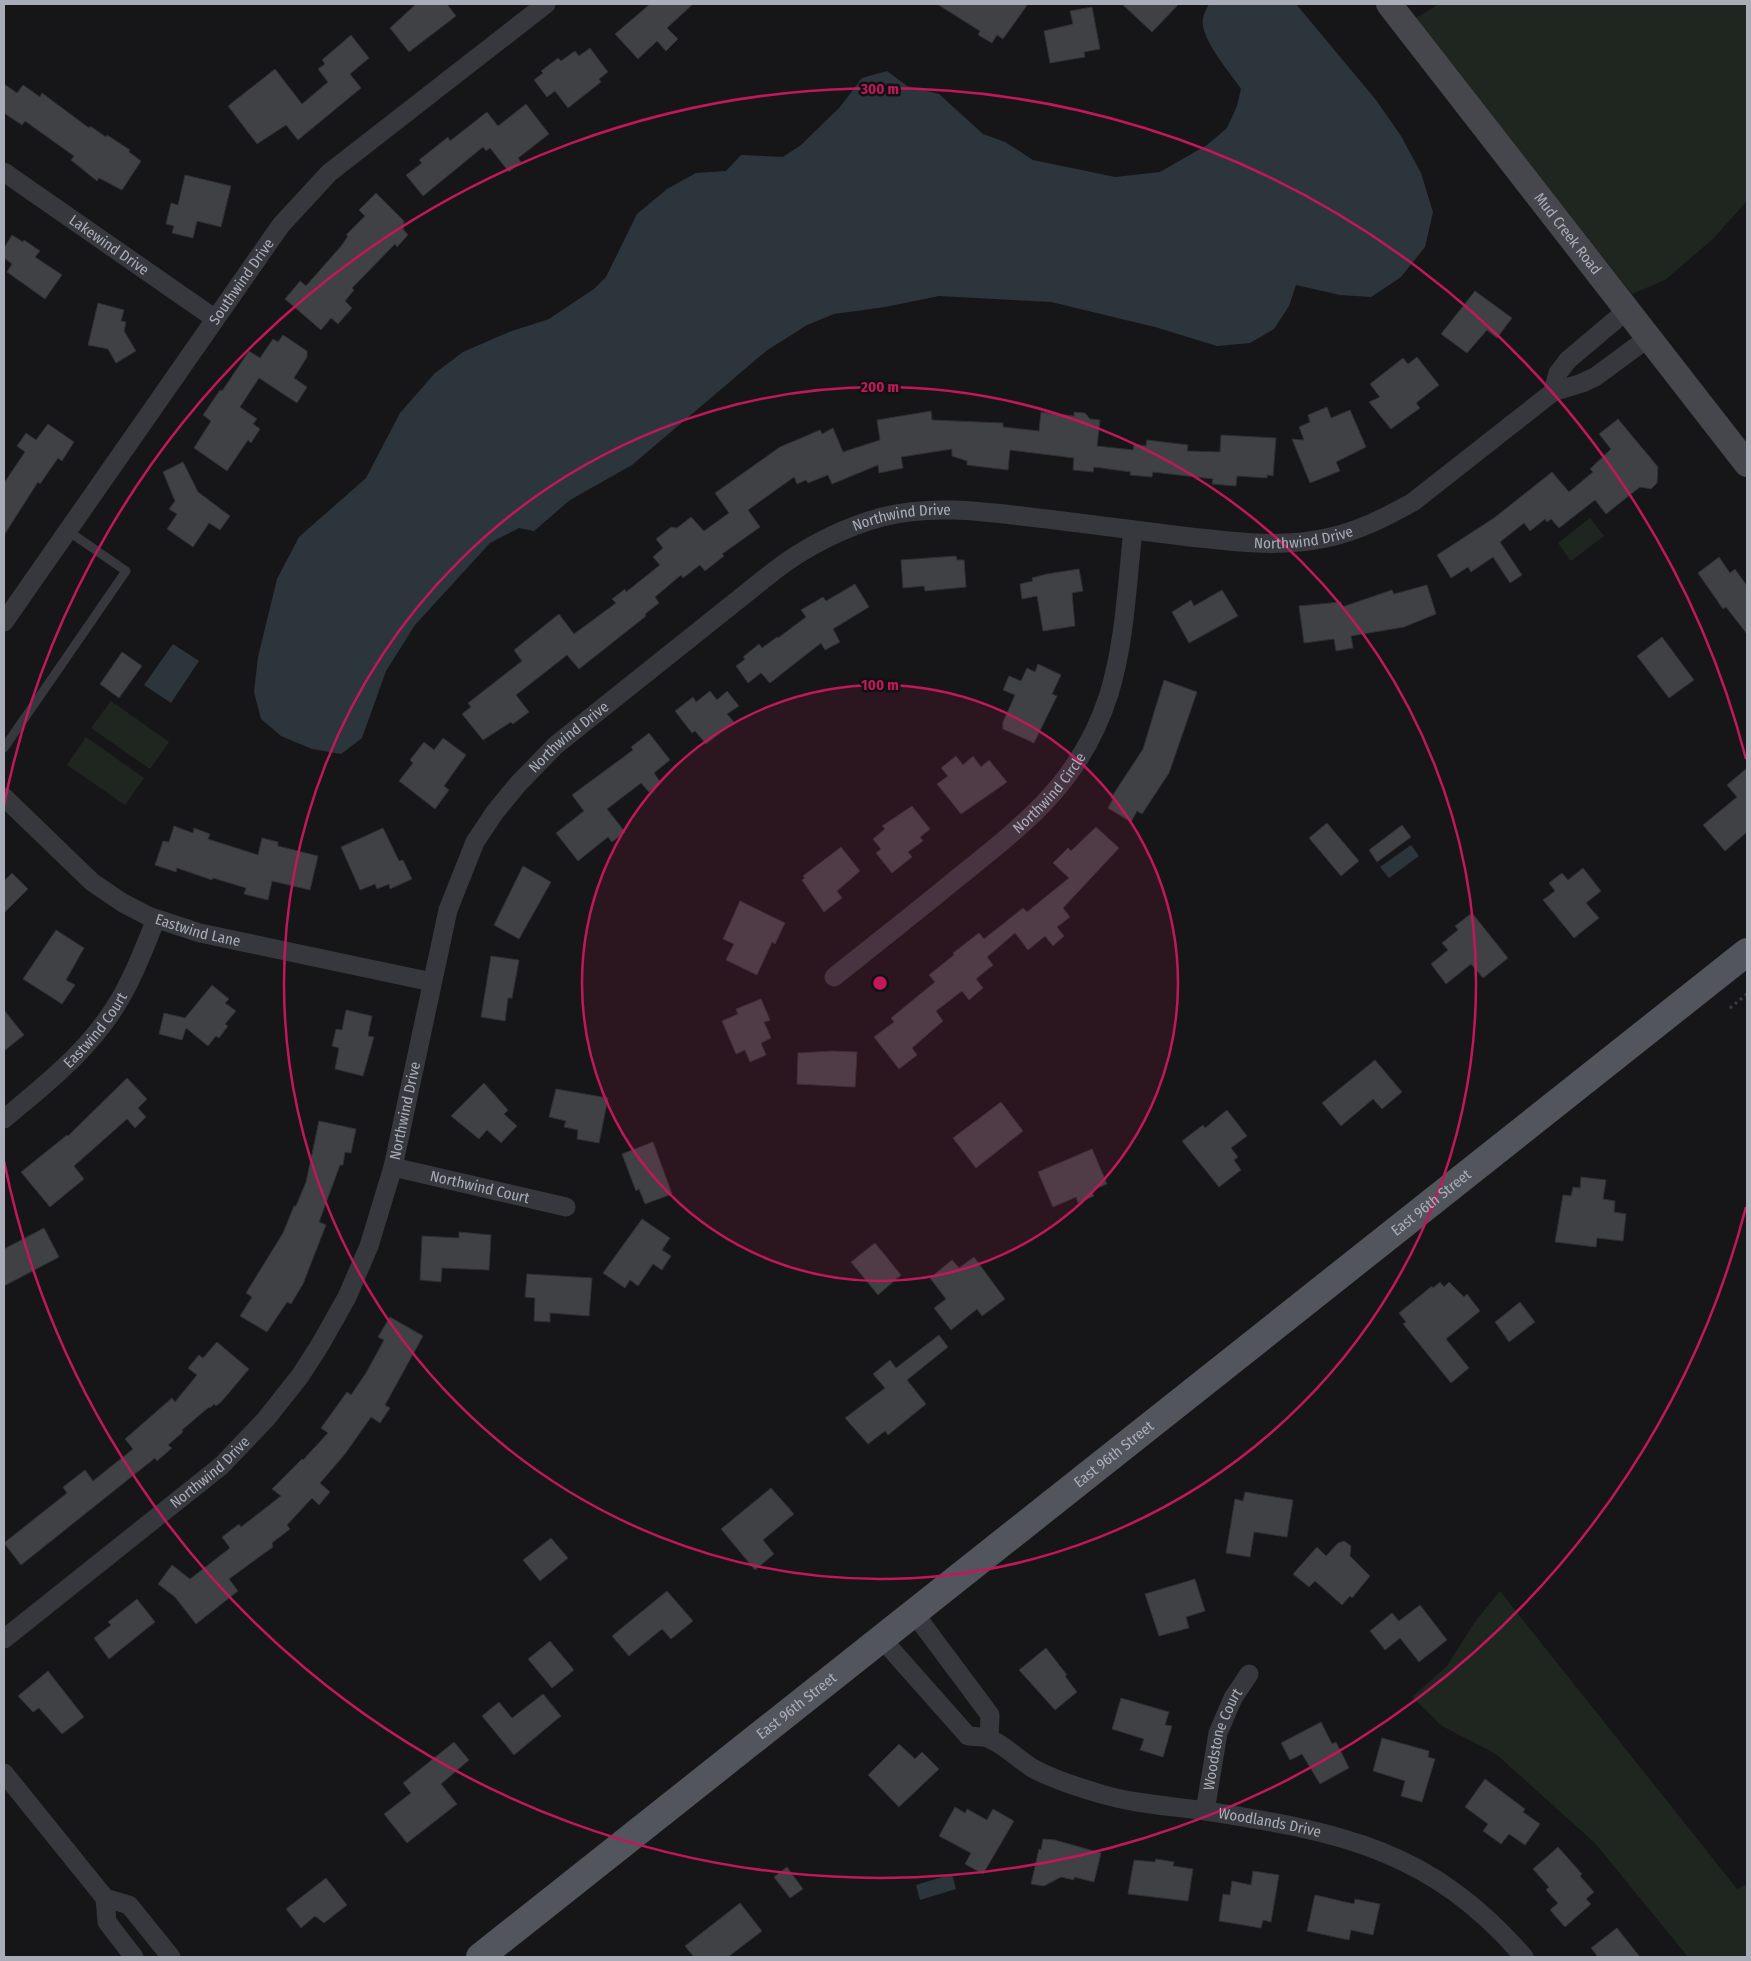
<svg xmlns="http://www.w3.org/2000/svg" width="1751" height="1961" font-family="'Fira Sans Condensed',sans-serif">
<rect width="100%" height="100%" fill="#161618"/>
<g fill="#1e261f">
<polygon points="1439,4 1747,4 1747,201 1713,239 1665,280 1632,294 1414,19"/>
<polygon points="1590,518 1604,536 1571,561 1558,543"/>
<polygon points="111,701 169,742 150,769 91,728"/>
<polygon points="86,737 144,778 125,805 67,765"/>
<polygon points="1500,1591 1737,1889 1747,1884 1747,1957 1688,1957 1595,1843 1496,1754 1442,1726 1412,1697 1447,1666 1474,1623"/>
</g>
<g fill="#2c353c">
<path d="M 1209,4 L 1296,4 L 1376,100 L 1401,136 L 1421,173 L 1433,212 L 1425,247 L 1401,277 L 1371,297 L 1340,295 L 1296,285 L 1289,306 L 1274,329 L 1250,343 L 1217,346 L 1155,327 L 1051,302 L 939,296 L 885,307 L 834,314 L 807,325 L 766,351 L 632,465 L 570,500 L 534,531 L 519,528 L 490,543 L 415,625 L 386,671 L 362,738 L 341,754 L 312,749 L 281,736 L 261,719 L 254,692 L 258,657 L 277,579 L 299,537 L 366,478 L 400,413 L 435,373 L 463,352 L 509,332 L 549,319 L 594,289 L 606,277 L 637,214 L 667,189 L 696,173 L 726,171 L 741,155 L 783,157 L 801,145 L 840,107 L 862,78 L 887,71 L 907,86 L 939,94 L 983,134 L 1005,142 L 1033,160 L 1115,177 L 1160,172 L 1207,145 L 1227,128 L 1237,106 L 1241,89 C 1230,72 1199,38 1203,18 C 1204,13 1207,8 1209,4 Z"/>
<polygon points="173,644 199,661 171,703 144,685"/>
<polygon points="1411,845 1419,856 1389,878 1380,867"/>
<polygon points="952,1874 956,1889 920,1900 916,1885"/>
</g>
<g fill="#404145" stroke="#303034">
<polygon points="416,4 447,4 456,16 409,52 390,28"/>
<polygon points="650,4 693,4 667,28 678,39 666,51 657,41 638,59 615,34"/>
<polygon points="937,4 1028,4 1003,39 997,35 992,43 978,35 980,31"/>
<polygon points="1122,4 1179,4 1152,32"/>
<polygon points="1092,7 1100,49 1084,52 1085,57 1050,63 1044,31 1073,24 1070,11"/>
<polygon points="351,35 369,58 350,74 361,88 298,140 286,125 257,144 228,106 275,69 302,104 328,82 318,69 325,64 322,60"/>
<polygon points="590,48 608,72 599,79 601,82 568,108 555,91 547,97 534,80 543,73 541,71 558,58 561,61 575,51 579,56"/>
<polygon points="4,84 17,93 23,85 40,97 42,93 89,128 90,126 106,137 107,135 130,150 129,152 141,161 122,190 99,178 97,181 71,160 74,156 25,121 22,125 4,113"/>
<polygon points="526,104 549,134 518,158 521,162 509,172 490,148 486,151 483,147 423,196 406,175 422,163 419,160 448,137 450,141 487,112 498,126"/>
<polygon points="185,175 231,186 221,227 197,221 193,238 172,233 174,226 166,224 171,203 178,205"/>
<polygon points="376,193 404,221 403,229 408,235 397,247 395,244 352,288 354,290 345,301 352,308 338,324 331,318 321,330 285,299 300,281 306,286 342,245 348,236 346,235 365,216 359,210"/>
<polygon points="12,235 23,242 24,240 40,251 35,257 62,275 45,299 7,272 12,264 4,258 4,248"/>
<polygon points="1475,291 1512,318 1497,338 1487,330 1467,353 1441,334"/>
<polygon points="98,303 124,310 121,321 126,322 124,331 136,351 116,363 108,349 88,345"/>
<polygon points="283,335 307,351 307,357 294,378 307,387 297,403 259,378 240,407 257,419 253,424 260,429 251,443 248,440 227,471 194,448 211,421 203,415 220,390 222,391 249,351 260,358 273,339 278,342"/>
<polygon points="1417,357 1439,385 1416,403 1420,408 1391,429 1369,402 1380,397 1370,384 1403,358 1408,364"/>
<polygon points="1327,407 1331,418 1350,410 1366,447 1336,462 1340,471 1310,483 1292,439 1304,440 1299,427 1310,422 1308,415"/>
<polygon points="931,411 932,420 1003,423 1003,427 1039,431 1041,412 1074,416 1074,412 1085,413 1090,419 1100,420 1097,446 1133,450 1134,444 1146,446 1147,440 1188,445 1187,451 1220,452 1221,435 1276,438 1273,476 1267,475 1267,478 1237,476 1236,486 1212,484 1213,479 1153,472 1152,477 1130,475 1131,472 1094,467 1093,472 1073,470 1074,458 1010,450 1008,470 967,465 967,461 952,456 952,449 901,457 903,468 879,473 878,465 832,484 828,475 808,483 806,480 797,484 794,477 748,510 760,527 722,554 724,556 705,571 700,565 683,578 681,575 655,597 659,603 645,614 646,616 579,669 567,655 516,695 529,712 513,724 511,722 483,740 462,714 471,707 468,703 522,661 514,650 559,614 574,634 616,603 612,599 625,589 626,592 660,565 653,557 663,548 656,539 671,527 677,528 691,517 704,531 729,513 715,493 780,447 820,430 822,434 833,428 843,452 880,440 877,420"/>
<polygon points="1618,419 1658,467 1657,483 1651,489 1640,487 1606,514 1595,500 1559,528 1551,519 1547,522 1545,519 1530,531 1524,523 1500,542 1522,575 1510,583 1493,557 1471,572 1468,567 1451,578 1437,555 1494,518 1552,472 1569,492 1593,472 1590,469 1611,449 1599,434"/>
<polygon points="48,424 74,442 62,461 58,458 40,484 38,482 4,535 4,483 25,452 17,446 26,433 36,440"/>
<polygon points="183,462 198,492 230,516 220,530 209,523 193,547 167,529 177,514 169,509 175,501 163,472"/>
<polygon points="956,556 957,560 964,560 966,587 925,591 924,586 903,588 901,560"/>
<polygon points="1719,557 1730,573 1735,569 1747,586 1747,634 1726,607 1723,609 1698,573"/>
<polygon points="1079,569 1083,591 1072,593 1075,626 1043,631 1037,596 1022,599 1020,584 1033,581 1032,578 1047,574"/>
<polygon points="855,584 869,607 833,629 840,642 825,650 821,643 770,683 761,673 748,683 736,666 745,659 743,657 759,644 762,648 777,637 778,638 806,617 801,610 823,597 826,601"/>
<polygon points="1427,585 1436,614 1404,627 1351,636 1353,648 1336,651 1334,639 1304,643 1299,606 1341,602 1342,607 1392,590 1394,594"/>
<polygon points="1222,590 1238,616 1189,643 1172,612 1191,600 1194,606"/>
<polygon points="1662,637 1694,680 1669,698 1637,656"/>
<polygon points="122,652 142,666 119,698 100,684"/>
<polygon points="1038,664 1061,675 1052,694 1057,696 1034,743 1003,729 1003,722 1015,695 1003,690 1009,676 1021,681 1027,668 1035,672"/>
<polygon points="1164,680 1197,692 1169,773 1142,814 1137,811 1131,822 1108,808 1113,799 1111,798 1143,749"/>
<polygon points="710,691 717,700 727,691 739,706 727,714 734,722 706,744 695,731 692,733 675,711 693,697 696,702"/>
<polygon points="649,733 670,760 654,773 661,783 649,792 641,783 607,809 625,832 612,842 608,837 578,861 556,833 584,811 572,795 633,750 631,747"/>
<polygon points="443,738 466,755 444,786 449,790 435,809 399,781 413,763 410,760 424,742 434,750"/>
<polygon points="956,756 963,765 973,756 981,767 989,760 1007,782 961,814 937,784 948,776 941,768"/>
<polygon points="1747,768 1747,832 1725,851 1703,825 1737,797 1727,785"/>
<polygon points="912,806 930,829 920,837 923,841 908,852 912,857 892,873 876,853 881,849 873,839 885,829 882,826"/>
<polygon points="1327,823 1359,861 1341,876 1309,838"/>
<polygon points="1402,825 1411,837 1377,862 1369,850"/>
<polygon points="174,826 193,833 194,828 210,834 208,839 258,855 262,838 278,842 278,846 318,856 310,890 272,881 268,900 244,894 246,888 213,878 212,880 177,868 176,872 155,865 163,841 169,842"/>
<polygon points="1096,827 1119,848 1063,908 1070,917 1057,927 1064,936 1053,946 1045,936 1028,950 1015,933 987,957 993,965 976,979 983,988 969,1000 962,991 936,1011 943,1021 912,1048 917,1055 899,1069 874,1037 894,1022 891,1018 935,982 929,975 954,955 953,953 979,933 984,939 1023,908 1027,912 1069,878 1053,863 1068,848 1071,851"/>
<polygon points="383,828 399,861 403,860 412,879 390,889 389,884 377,889 375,884 360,890 341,847"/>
<polygon points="841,847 860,871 837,891 842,898 824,912 802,880 805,878 803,876"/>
<polygon points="523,866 551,882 519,939 494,925"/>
<polygon points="1583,868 1601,891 1586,903 1599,918 1574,938 1543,900 1555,891 1549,883 1562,873 1568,880"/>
<polygon points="12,873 28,889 4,913 4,881"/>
<polygon points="740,901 785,923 775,944 772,942 757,975 726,960 734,944 723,939"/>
<polygon points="1472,913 1508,958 1483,978 1471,964 1446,984 1431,964 1448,950 1442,943 1458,930 1455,926"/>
<polygon points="56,930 84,948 66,980 75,985 62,1004 23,979"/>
<polygon points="491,956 519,960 512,998 508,998 505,1021 481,1017"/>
<polygon points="212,985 229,999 225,1003 236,1011 225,1024 228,1026 219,1038 216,1036 208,1046 186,1028 182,1040 159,1034 164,1013 185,1018"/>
<polygon points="761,999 770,1020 764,1022 771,1038 761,1043 766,1055 750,1062 745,1050 736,1054 722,1021 738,1014 736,1009"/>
<polygon points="4,1010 24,1035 4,1051"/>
<polygon points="346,1010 372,1016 368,1036 374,1037 363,1076 335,1069 339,1048 332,1046 336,1029 342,1030"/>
<polygon points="832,1051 857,1052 855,1087 797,1084 798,1053"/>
<polygon points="1375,1060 1402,1092 1382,1109 1373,1099 1341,1126 1322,1103"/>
<polygon points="127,1078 147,1099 138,1108 146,1117 135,1128 127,1119 74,1166 84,1179 50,1207 21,1172 67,1135 68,1136"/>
<polygon points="484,1083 508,1110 504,1114 517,1126 501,1143 487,1130 479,1139 451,1116"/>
<polygon points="556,1089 608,1098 599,1143 577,1139 578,1130 564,1127 566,1121 549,1117"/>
<polygon points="1001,1102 1023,1131 976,1168 953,1138"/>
<polygon points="1227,1110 1247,1136 1231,1148 1238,1157 1234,1160 1241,1170 1219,1187 1182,1141 1203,1125 1205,1128"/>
<polygon points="319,1121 356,1129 351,1153 345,1152 343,1165 340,1165 319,1222 326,1225 303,1284 291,1304 287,1302 267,1332 240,1316 252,1297 246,1293 283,1233 294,1206 296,1206 306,1182"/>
<polygon points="653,1142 672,1194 645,1204 639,1189 636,1191 622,1154"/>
<polygon points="1092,1149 1107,1184 1091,1191 1094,1196 1078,1203 1076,1197 1053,1207 1038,1172"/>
<polygon points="1581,1177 1606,1180 1603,1199 1615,1201 1614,1212 1626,1214 1623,1241 1597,1238 1596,1247 1555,1242 1563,1195 1571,1196 1573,1187 1580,1188"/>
<polygon points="642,1219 670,1238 662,1250 671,1256 662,1270 653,1264 638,1286 630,1280 625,1288 603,1273"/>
<polygon points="44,1228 59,1257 4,1286 4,1249"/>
<polygon points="459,1232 491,1235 489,1270 442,1268 441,1282 420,1280 422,1236 459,1238"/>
<polygon points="875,1243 901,1275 878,1295 851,1262"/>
<polygon points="974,1257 1005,1299 982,1316 977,1309 951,1330 934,1308 946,1299 930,1278 952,1260 959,1268"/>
<polygon points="527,1274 592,1278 589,1316 550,1313 550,1322 534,1321 535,1298 525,1297"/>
<polygon points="1440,1282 1444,1287 1449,1282 1464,1297 1467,1294 1480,1311 1446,1339 1469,1368 1451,1383 1403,1324 1406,1322 1399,1313 1432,1286 1433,1288"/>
<polygon points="1520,1302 1535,1322 1509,1342 1495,1322"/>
<polygon points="390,1317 423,1336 385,1405 390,1408 380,1423 371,1417 345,1454 320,1483 330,1492 319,1505 312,1498 287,1525 290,1529 272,1543 273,1547 229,1579 238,1591 196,1624 175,1597 158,1584 172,1565 190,1579 230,1548 222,1537 239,1524 241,1527 281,1496 272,1489 302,1459 303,1460 328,1433 321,1428 347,1392 351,1395 366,1373 384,1340 378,1337"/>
<polygon points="939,1335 948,1347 907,1380 926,1404 888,1435 885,1431 868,1444 845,1418 885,1388 873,1374 890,1360 896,1368"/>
<polygon points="217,1342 249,1369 222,1401 216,1406 214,1404 210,1408 209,1407 182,1430 183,1432 168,1445 172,1448 157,1461 155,1458 21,1565 4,1543 67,1493 63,1487 85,1470 93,1481 133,1449 125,1439 172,1398 175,1402 197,1375 188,1368 199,1355 203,1358"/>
<polygon points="771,1488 794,1514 763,1540 774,1554 755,1570 721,1529"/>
<polygon points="1245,1492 1293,1500 1287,1537 1254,1532 1250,1557 1226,1553 1235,1499 1243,1501"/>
<polygon points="551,1538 568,1558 540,1581 523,1560"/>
<polygon points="1344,1541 1351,1546 1350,1556 1370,1576 1352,1598 1350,1596 1342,1605 1315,1581 1309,1587 1293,1574 1317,1547 1326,1556 1338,1543"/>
<polygon points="1195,1579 1205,1611 1186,1617 1189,1628 1159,1636 1145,1594"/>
<polygon points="667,1591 693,1621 671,1639 662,1629 629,1656 612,1636"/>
<polygon points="137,1599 155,1622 109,1659 94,1638 111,1625 108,1622"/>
<polygon points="1420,1605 1447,1640 1419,1662 1400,1638 1385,1650 1370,1631 1392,1613 1399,1621"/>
<polygon points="550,1641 574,1670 552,1688 528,1659"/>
<polygon points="1046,1648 1067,1675 1065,1676 1077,1692 1055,1710 1019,1670"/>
<polygon points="48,1671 84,1717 62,1734 39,1708 33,1712 18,1696"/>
<polygon points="543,1694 561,1716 514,1755 482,1716 499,1702 512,1718"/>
<polygon points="1121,1698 1169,1712 1165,1725 1172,1726 1163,1757 1140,1750 1144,1739 1112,1729"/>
<polygon points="1321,1722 1332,1744 1336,1742 1349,1768 1320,1784 1302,1754 1290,1760 1281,1743"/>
<polygon points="1382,1738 1429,1751 1428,1757 1435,1759 1422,1802 1401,1796 1405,1781 1373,1771"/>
<polygon points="454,1742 469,1760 441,1784 457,1804 407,1843 384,1814 411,1793 403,1783"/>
<polygon points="899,1744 915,1759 922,1752 939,1769 899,1807 868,1775"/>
<polygon points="1485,1779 1525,1809 1523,1812 1540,1824 1525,1845 1509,1834 1501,1844 1483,1831 1488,1824 1465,1807"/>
<polygon points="955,1807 965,1813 967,1809 987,1820 993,1809 1014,1821 983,1874 965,1864 971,1853 939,1836"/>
<polygon points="1043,1839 1055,1840 1101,1853 1094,1882 1074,1877 1074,1880 1061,1877 1044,1886 1031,1884 1039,1849 1041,1850"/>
<polygon points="1558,1847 1582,1874 1580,1876 1594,1892 1586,1899 1591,1904 1565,1927 1550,1910 1558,1903 1546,1890 1549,1887 1533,1869"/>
<polygon points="1156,1859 1174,1862 1173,1866 1193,1869 1188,1901 1128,1894 1134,1860 1155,1862"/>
<polygon points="787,1867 803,1889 790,1898 774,1877"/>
<polygon points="1253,1871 1279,1875 1271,1922 1263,1920 1261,1928 1219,1921 1223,1894 1230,1895 1232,1881 1251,1885"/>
<polygon points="326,1878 347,1905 324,1923 315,1916 301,1928 286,1909"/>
<polygon points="1315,1895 1354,1904 1355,1899 1380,1904 1373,1935 1351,1930 1349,1940 1307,1931"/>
<polygon points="740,1903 762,1931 728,1957 694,1957 685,1946"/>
<polygon points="1617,1928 1640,1957 1598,1957 1591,1948"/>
</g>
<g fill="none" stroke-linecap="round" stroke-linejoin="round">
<polyline stroke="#3d3f44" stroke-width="3" stroke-dasharray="2.5 4" stroke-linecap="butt" points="1730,1008 1747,994"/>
<polyline stroke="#37383d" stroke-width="9" points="4,748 126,571 68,531"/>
<g stroke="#37383d" stroke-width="19">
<path id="s1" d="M 4,172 L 214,318"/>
<polyline points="1553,392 1558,373 1568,360 1626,311"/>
<path id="s2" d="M 4,622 L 281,225 L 329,173 L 546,4"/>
<path id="s3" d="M 4,797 L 92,882 L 123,903 L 148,916 L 200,933 L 432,982"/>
<path id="s4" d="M 834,977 C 874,945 915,913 955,880 C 1023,825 1081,783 1109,694 C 1125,642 1127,584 1133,530"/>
<path id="s5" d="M 4,1119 C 47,1083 91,1049 120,999 C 135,974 145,946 156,919"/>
<path id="s6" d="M 393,1167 L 566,1207"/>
<polyline points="914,1613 990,1715 989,1738"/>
<path id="s7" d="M 4,1639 L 221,1466 L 266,1419 L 300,1376 L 320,1345 L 347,1297 L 369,1246 L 393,1167 L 448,910 L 475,842 L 495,812 L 518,784 L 556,745 L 774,571 C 805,547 844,527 882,517 C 936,503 993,513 1047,519 C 1095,525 1143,531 1190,537 C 1236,542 1280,548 1326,538 C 1357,532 1386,517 1413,502 L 1553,392 L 1582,383 L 1595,377 L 1648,338"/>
<path id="s8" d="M 882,1639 L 968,1736 C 974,1737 984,1736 990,1739 C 1006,1746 1019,1760 1034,1769 C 1055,1780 1078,1787 1101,1794 C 1135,1804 1171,1806 1206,1811 C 1340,1832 1431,1849 1524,1957"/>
<polyline points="4,1773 105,1898 129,1905 171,1957"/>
<path id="s9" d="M 1205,1811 L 1218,1733 L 1233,1698 L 1249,1674"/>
<polyline points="105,1898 107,1922 134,1957"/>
</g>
<path stroke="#45474d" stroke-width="26" id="s10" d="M 1389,4 L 1747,464"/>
<path stroke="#53555c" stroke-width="28" id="s11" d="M 480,1957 L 1747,952"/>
</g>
<circle cx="880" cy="983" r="298" fill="#c2185b" fill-opacity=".12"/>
<g fill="none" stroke="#c2185b" stroke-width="2.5">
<circle cx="880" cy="983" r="298"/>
<circle cx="880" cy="983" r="596"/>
<path d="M1746 1207A894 894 0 0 1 4 1161M4 805A894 894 0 0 1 1746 759"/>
</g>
<g text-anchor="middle" stroke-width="5" stroke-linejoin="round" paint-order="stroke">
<g font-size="15" fill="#a8adb8" stroke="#111113">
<text dy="5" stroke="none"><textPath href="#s10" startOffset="291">Mud Creek Road</textPath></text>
<text dy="5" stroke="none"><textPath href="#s1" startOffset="128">Lakewind Drive</textPath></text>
<text dy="5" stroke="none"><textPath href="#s2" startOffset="415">Southwind Drive</textPath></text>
<text dy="5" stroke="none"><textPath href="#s7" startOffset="1510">Northwind Drive</textPath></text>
<text dy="5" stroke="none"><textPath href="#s7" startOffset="1915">Northwind Drive</textPath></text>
<text dy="5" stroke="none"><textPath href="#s7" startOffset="1105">Northwind Drive</textPath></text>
<text dy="5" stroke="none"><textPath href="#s4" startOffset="284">Northwind Circle</textPath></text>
<text dy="5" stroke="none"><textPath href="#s3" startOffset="240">Eastwind Lane</textPath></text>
<text dy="5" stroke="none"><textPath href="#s5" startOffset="128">Eastwind Court</textPath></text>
<text dy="5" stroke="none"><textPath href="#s7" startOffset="685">Northwind Drive</textPath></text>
<text dy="5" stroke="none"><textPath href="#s6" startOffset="89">Northwind Court</textPath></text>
<text dy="5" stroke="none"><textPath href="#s11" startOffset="1214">East 96th Street</textPath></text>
<text dy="5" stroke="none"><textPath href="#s11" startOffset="809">East 96th Street</textPath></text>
<text dy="5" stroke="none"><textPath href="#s7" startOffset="265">Northwind Drive</textPath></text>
<text dy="5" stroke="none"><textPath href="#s11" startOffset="404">East 96th Street</textPath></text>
<text dy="5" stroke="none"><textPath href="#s9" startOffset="74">Woodstone Court</textPath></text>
<text dy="5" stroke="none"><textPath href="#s8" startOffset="448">Woodlands Drive</textPath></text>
</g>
</g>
<circle cx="880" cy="983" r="8" fill="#c2185b" stroke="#111113" stroke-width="2.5"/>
<g font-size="15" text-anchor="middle" font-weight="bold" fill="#c2185b" stroke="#111113" stroke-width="5" stroke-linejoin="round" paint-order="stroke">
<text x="880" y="94">300 m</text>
<text x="880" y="392">200 m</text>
<text x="880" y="690">100 m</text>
</g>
<rect width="1751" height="1961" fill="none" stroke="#a8adb8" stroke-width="10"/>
</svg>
